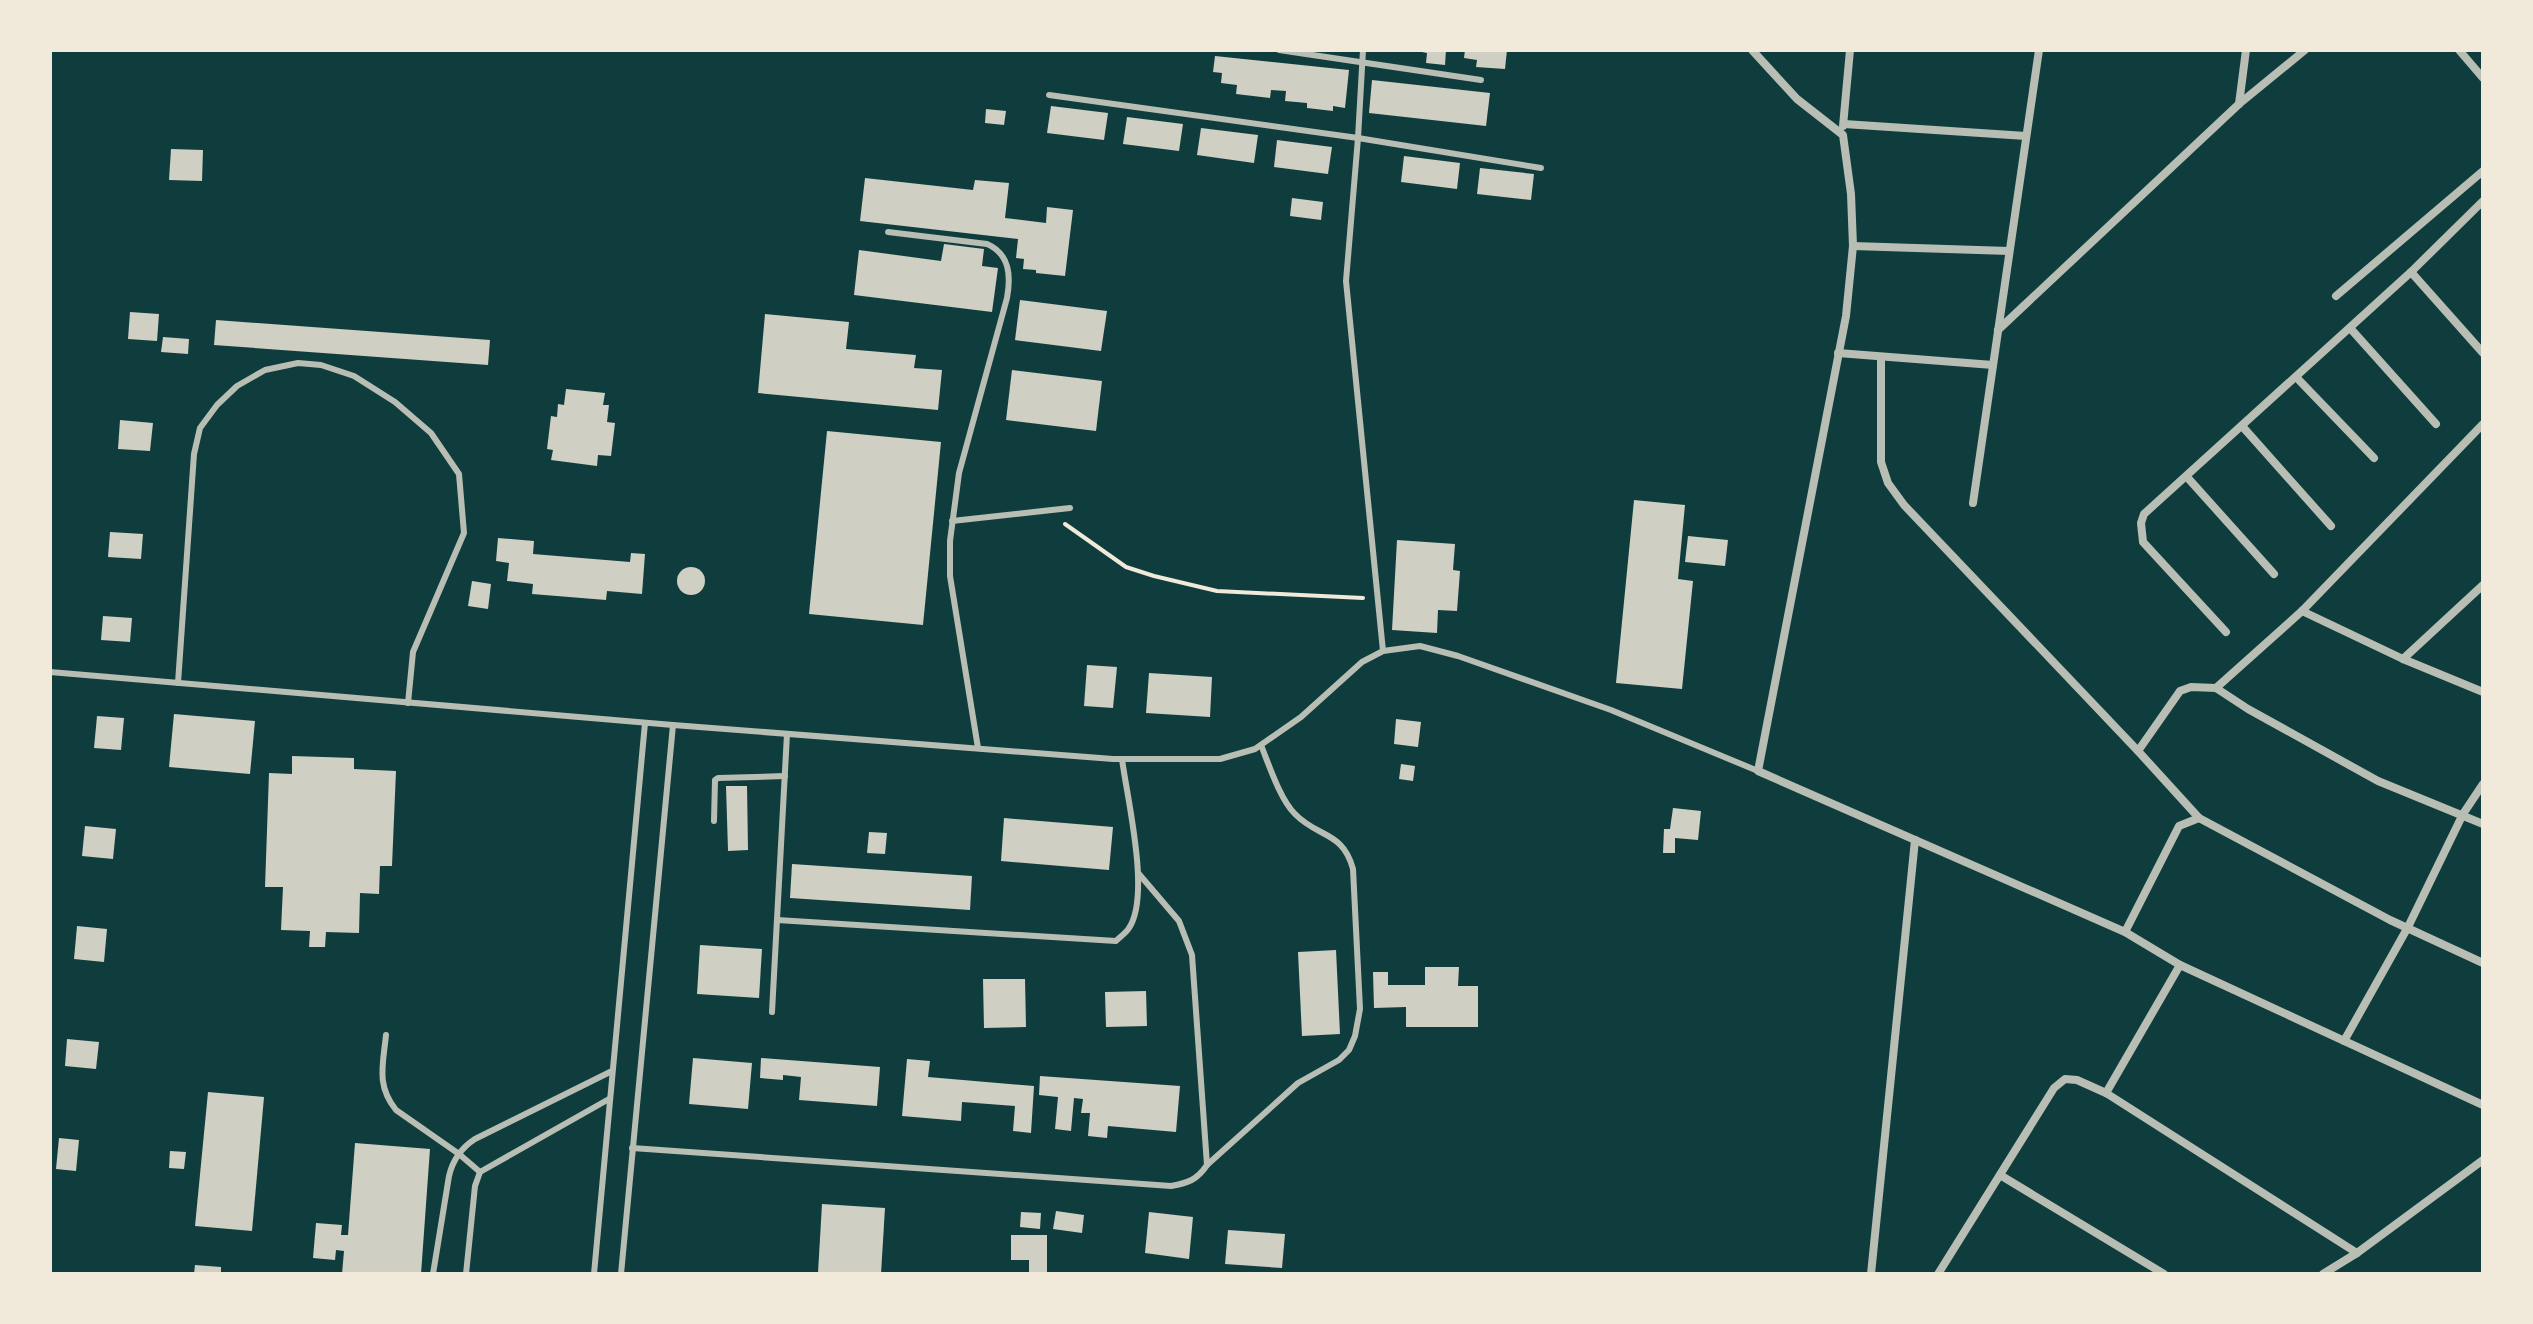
<svg xmlns="http://www.w3.org/2000/svg" width="2533" height="1324" font-family="'Source Sans 3',sans-serif">
<rect width="100%" height="100%" fill="#0f3d3e"/>
<g fill="#cfcfc3">
<polygon points="1422,50 1446,50 1445,65 1426,63 1427,53 1422,52"/>
<polygon points="1465,50 1507,50 1505,69 1476,67 1477,60 1464,58"/>
<polygon points="1215,56 1349,70 1345,108 1333,106 1333,111 1307,108 1307,103 1285,101 1286,91 1271,90 1270,98 1236,94 1237,85 1221,83 1222,73 1213,72"/>
<polygon points="1372,80 1490,93 1486,126 1369,113"/>
<polygon points="1051,106 1108,113 1104,140 1047,133"/>
<polygon points="986,109 1006,111 1004,125 985,123"/>
<polygon points="1127,117 1183,124 1179,151 1123,144"/>
<polygon points="1201,128 1258,135 1254,163 1197,155"/>
<polygon points="1277,140 1332,147 1328,174 1274,167"/>
<polygon points="171,149 203,150 202,181 169,180"/>
<polygon points="1404,156 1460,163 1457,189 1401,182"/>
<polygon points="1480,168 1534,174 1531,200 1477,194"/>
<polygon points="865,178 973,190 975,180 1009,183 1005,218 1046,223 1047,207 1073,210 1065,276 1036,273 1036,270 1023,269 1024,259 1016,258 1018,239 860,221"/>
<polygon points="1292,198 1323,202 1321,220 1290,216"/>
<polygon points="944,244 984,249 982,266 998,268 992,312 854,295 859,250 941,261"/>
<polygon points="1020,300 1107,311 1101,351 1015,340"/>
<polygon points="130,312 159,314 157,341 128,339"/>
<polygon points="765,314 849,322 846,349 916,355 914,368 942,370 938,410 758,393"/>
<polygon points="216,320 490,340 488,365 214,345"/>
<polygon points="163,337 189,339 188,354 161,352"/>
<polygon points="1012,370 1102,381 1096,431 1006,420"/>
<polygon points="566,389 605,393 603,405 609,405 607,422 615,423 611,456 598,455 597,466 551,460 553,450 547,449 551,416 557,417 558,404 564,405"/>
<polygon points="120,420 153,423 150,451 118,449"/>
<polygon points="827,431 941,442 923,625 809,614"/>
<polygon points="1634,500 1685,505 1678,579 1693,581 1682,689 1616,683"/>
<polygon points="110,532 143,534 141,559 108,557"/>
<polygon points="1688,536 1728,540 1725,566 1685,562"/>
<polygon points="498,538 534,541 533,554 630,562 631,553 645,554 642,594 607,591 606,600 532,594 533,584 507,581 509,563 496,561"/>
<polygon points="1397,540 1455,544 1453,570 1460,571 1457,611 1438,610 1437,633 1392,630"/>
<circle cx="691" cy="581" r="14"/>
<polygon points="472,581 491,584 488,609 468,606"/>
<polygon points="103,616 132,618 130,642 101,640"/>
<polygon points="1087,665 1117,667 1113,708 1084,706"/>
<polygon points="1149,673 1212,677 1210,717 1146,713"/>
<polygon points="174,714 255,721 250,774 169,767"/>
<polygon points="97,716 124,718 121,750 94,748"/>
<polygon points="1396,719 1421,722 1418,747 1394,744"/>
<polygon points="292,756 354,758 354,769 396,771 392,866 380,866 379,894 360,893 359,933 326,932 325,947 309,947 310,931 281,930 283,887 265,887 269,773 292,774"/>
<polygon points="1401,764 1415,766 1413,781 1399,779"/>
<polygon points="726,786 747,786 748,850 728,851"/>
<polygon points="1673,808 1701,811 1698,840 1675,838 1675,853 1663,853 1664,829 1670,829"/>
<polygon points="1004,818 1113,827 1109,870 1001,861"/>
<polygon points="85,826 116,829 113,859 82,856"/>
<polygon points="869,832 887,833 885,854 867,853"/>
<polygon points="792,864 972,876 970,910 790,898"/>
<polygon points="77,926 107,929 104,962 74,959"/>
<polygon points="700,945 762,949 759,998 697,994"/>
<polygon points="1336,950 1340,1034 1302,1036 1298,952"/>
<polygon points="1425,967 1459,967 1458,986 1478,986 1478,1027 1406,1027 1406,1007 1374,1008 1373,972 1388,972 1388,985 1425,985"/>
<polygon points="983,979 1025,979 1026,1027 984,1028"/>
<polygon points="1146,991 1147,1026 1106,1027 1105,992"/>
<polygon points="67,1039 99,1042 96,1069 65,1066"/>
<polygon points="693,1058 752,1063 748,1109 689,1104"/>
<polygon points="761,1058 880,1067 877,1106 799,1100 801,1077 783,1075 783,1080 760,1078"/>
<polygon points="907,1059 930,1061 928,1077 1034,1086 1031,1133 1013,1131 1015,1106 962,1102 961,1121 902,1116"/>
<polygon points="1040,1076 1180,1086 1176,1132 1108,1126 1107,1138 1088,1136 1090,1113 1081,1113 1083,1099 1074,1098 1071,1131 1055,1129 1058,1097 1039,1095"/>
<polygon points="208,1092 264,1097 252,1231 195,1226"/>
<polygon points="59,1138 79,1140 76,1171 56,1169"/>
<polygon points="355,1143 430,1149 421,1274 342,1274 344,1251 336,1250 335,1260 313,1258 316,1223 342,1225 341,1235 348,1235"/>
<polygon points="170,1151 186,1152 184,1169 169,1168"/>
<polygon points="822,1204 885,1208 881,1274 818,1273"/>
<polygon points="1056,1211 1084,1215 1082,1233 1053,1229"/>
<polygon points="1021,1212 1041,1213 1040,1229 1020,1227"/>
<polygon points="1149,1212 1193,1217 1189,1259 1145,1253"/>
<polygon points="1228,1230 1285,1234 1282,1268 1225,1264"/>
<polygon points="1011,1235 1047,1235 1047,1274 1029,1274 1029,1260 1011,1260"/>
<polygon points="195,1265 221,1267 221,1274 194,1274"/>
</g>
<g fill="none" stroke-linecap="round" stroke-linejoin="round">
<polyline stroke="#f1e9da" stroke-width="4" points="1065,524 1126,567 1154,576 1217,591 1363,598"/>
<g stroke="#b8beb3" stroke-width="6">
<polyline points="1279,50 1481,80"/>
<polyline points="1363,50 1358,138 1346,281 1383,651"/>
<polyline points="1049,95 1358,138 1541,168"/>
<path d="M 888,232 L 987,244 C 1010,254 1011,276 1007,298 L 959,473 L 950,541 L 950,576 L 978,748"/>
<polyline points="952,521 1070,508"/>
<polyline points="50,672 673,725 1113,759 1220,759 1255,749 1301,717 1362,662 1383,651 1420,646 1458,656 1611,710 1758,771"/>
<polyline points="178,683 194,454 200,428 217,405 237,386 265,370 298,363 321,365 354,376 395,402 431,433 459,474 464,533 413,652 408,703"/>
<polyline points="714,821 715,780 718,778 785,776"/>
<path d="M 777,920 L 1116,941 C 1120,937 1126,933 1129,928 C 1151,895 1127,798 1122,759"/>
<polyline points="772,1012 787,734"/>
<path d="M 386,1035 C 383,1065 376,1085 396,1110 L 459,1154 L 480,1172"/>
<path d="M 632,1148 L 1171,1186 C 1188,1183 1197,1180 1207,1165 L 1192,955 L 1179,921 L 1139,874"/>
<path d="M 1207,1165 L 1298,1083 L 1339,1060 L 1349,1050 L 1355,1036 L 1360,1009 L 1353,869 C 1343,831 1318,838 1295,814 C 1280,799 1269,765 1261,745"/>
<path d="M 433,1274 L 449,1176 C 453,1159 461,1148 475,1139 L 612,1071"/>
<polyline points="466,1274 475,1186 480,1172 609,1099"/>
<polyline points="594,1274 645,723"/>
<polyline points="621,1274 673,725"/>
</g>
<g stroke="#b8beb3" stroke-width="8">
<polyline points="1752,50 1797,99 1843,135 1851,194 1853,246 1846,316 1758,771 2125,932 2180,965 2483,1105"/>
<polyline points="2459,50 2483,78"/>
<polyline points="2239,104 2246,50"/>
<polyline points="1844,124 2026,136"/>
<polyline points="1843,126 1850,50"/>
<polyline points="1853,246 2009,251"/>
<polyline points="2411,272 2483,353"/>
<polyline points="2336,296 2483,171"/>
<polyline points="2350,328 2436,424"/>
<polyline points="1998,330 2239,104 2305,50"/>
<polyline points="1838,353 1993,365"/>
<polyline points="1881,357 1881,462 1888,483 1904,505 2138,751 2199,818 2390,920 2483,963"/>
<polyline points="2296,377 2374,458"/>
<polyline points="2242,426 2331,526"/>
<polyline points="2187,477 2274,574"/>
<polyline points="1973,503 2039,50"/>
<polyline points="2302,611 2403,659 2483,692"/>
<polyline points="2226,632 2143,542 2141,523 2144,514 2411,272 2483,201"/>
<polyline points="2403,659 2483,585"/>
<polyline points="2216,688 2302,611 2483,424"/>
<polyline points="2138,751 2180,691 2191,687 2216,688 2248,709 2378,781 2483,824"/>
<polyline points="2125,932 2179,826 2199,818"/>
<polyline points="2180,965 2106,1093 2357,1253"/>
<polyline points="2344,1041 2408,927 2463,814 2483,784"/>
<polyline points="2000,1175 2164,1274"/>
<polyline points="1871,1274 1915,840"/>
<polyline points="1938,1274 2054,1088 2065,1079 2077,1080 2106,1093"/>
<polyline points="2323,1274 2357,1253 2483,1160"/>
</g>
</g>
<rect width="2533" height="1324" fill="none" stroke="#f1e9da" stroke-width="104"/>
</svg>
